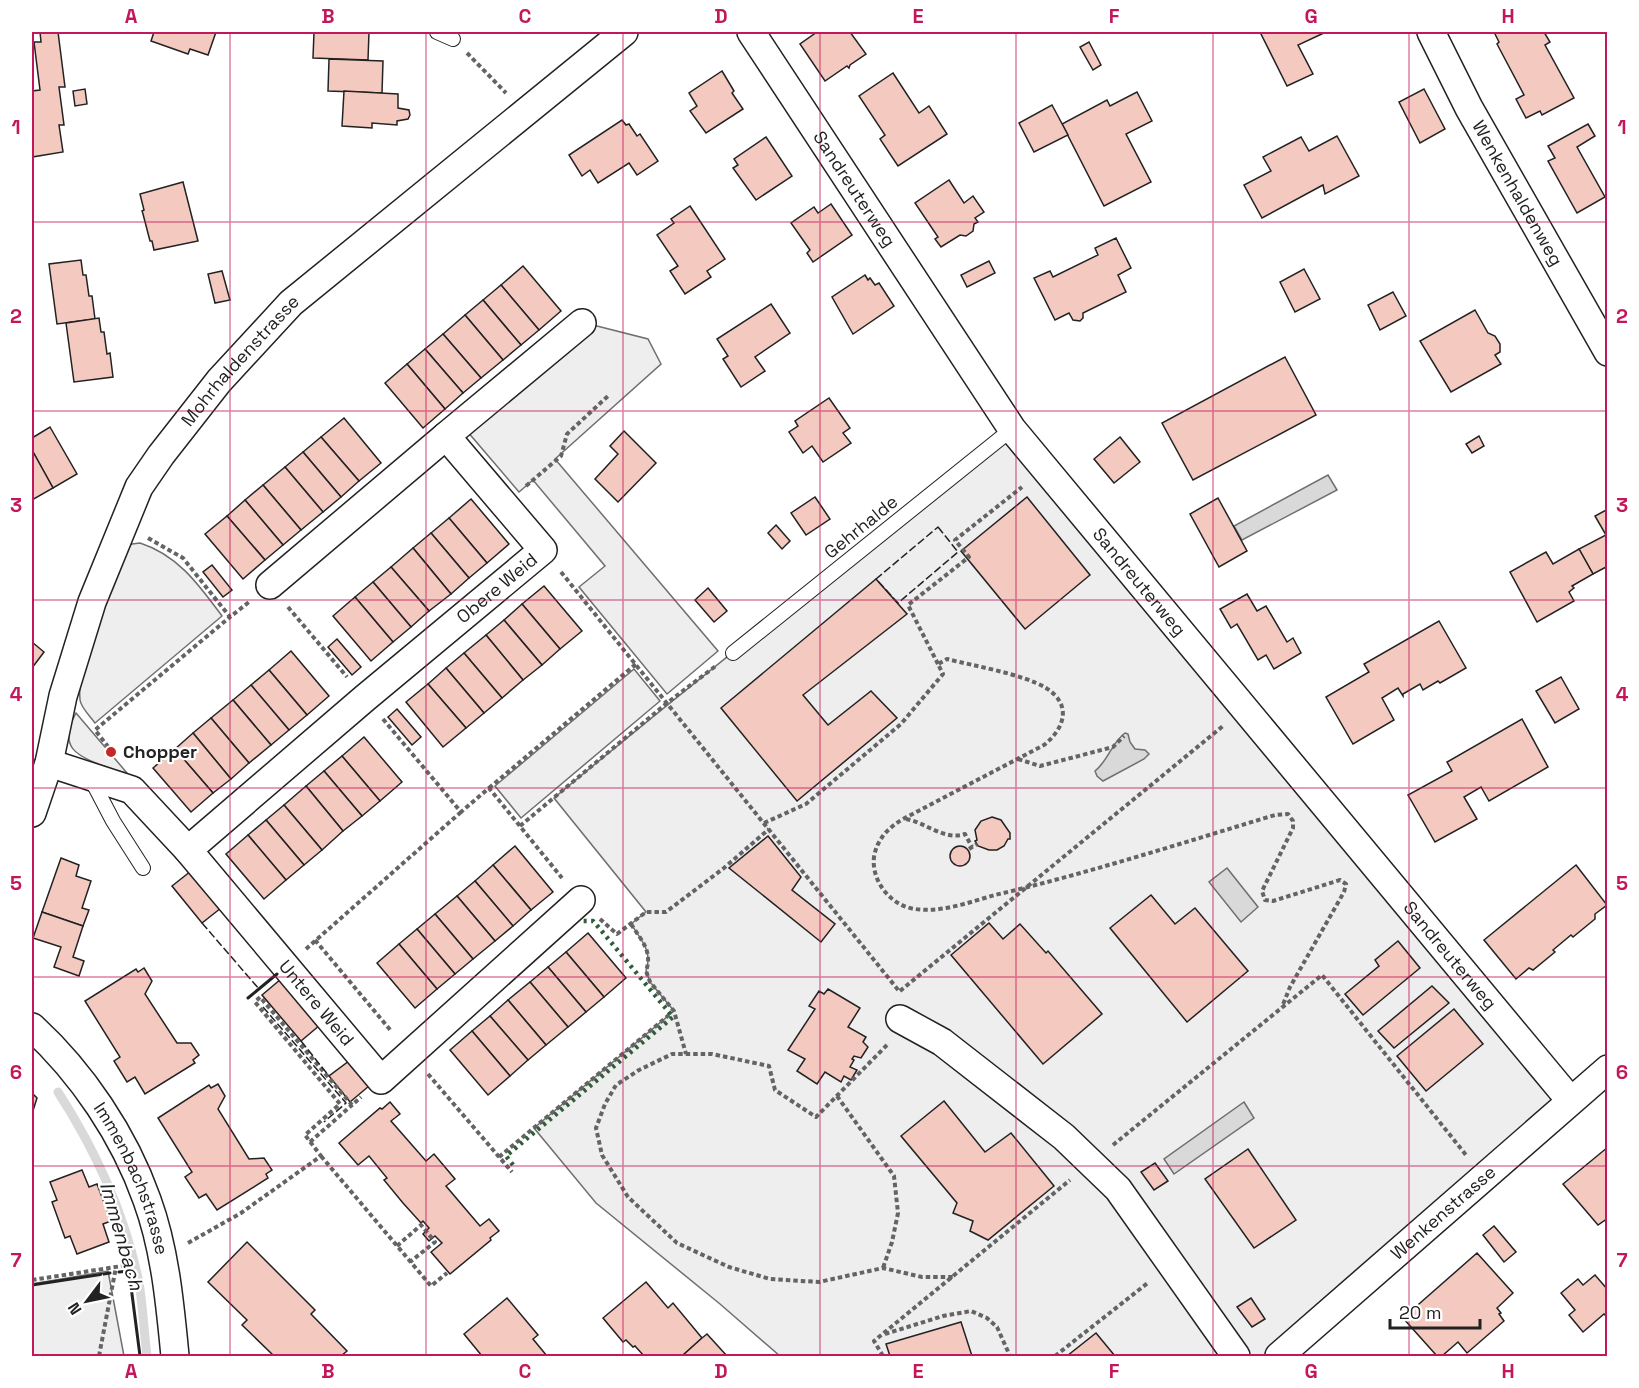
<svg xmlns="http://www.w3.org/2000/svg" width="1639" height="1388" font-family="'Space Grotesk',sans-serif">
<rect width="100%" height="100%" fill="#fff"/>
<g fill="#eee" stroke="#6f6f6f" stroke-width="1.5">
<polygon points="593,325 648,339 661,364 555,459 718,651 667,694 579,587 605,566 533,480 519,492 467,431"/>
<path d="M 1012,429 L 1570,1100 L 1279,1356 L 780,1356 L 720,1304 L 596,1203 L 534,1128 L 674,1011 L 650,982 L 646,971 C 653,951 641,940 631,924 L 646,912 L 554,798 C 704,673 859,552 1012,429 Z"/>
<path d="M 140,543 C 178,555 199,585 222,616 L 95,723 C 91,717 81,708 80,700 C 76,661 111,586 126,547 L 132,544 Z"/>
<polygon points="634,669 660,701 521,818 495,786"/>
<path d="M 76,713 L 127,773 C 119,772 112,769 104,766 C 75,756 58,746 76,713 Z"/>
<polygon points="108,1271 124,1356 32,1356 32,1284"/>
</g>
<g fill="#d9d9d9" stroke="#6f6f6f" stroke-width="1.5">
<polygon points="1328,475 1337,490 1242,540 1234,526"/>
<path d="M 1125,733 L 1128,734 L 1130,742 L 1135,749 L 1145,750 L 1149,754 L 1144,759 L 1103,781 L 1097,776 L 1095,771 C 1108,761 1112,742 1125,733 Z"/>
<polygon points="1227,868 1258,907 1241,922 1209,882"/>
<polygon points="1244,1102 1254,1118 1174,1174 1164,1159"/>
</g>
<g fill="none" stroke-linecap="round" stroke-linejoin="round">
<path stroke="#d9d9d9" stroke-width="9" d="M 58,1092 C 96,1151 125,1213 139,1283 C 143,1307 144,1332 147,1356"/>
</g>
<g fill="#f3c9c0" stroke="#222" stroke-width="1.5">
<polygon points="40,32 58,32 65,87 59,87 64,125 59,125 63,152 32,157 32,91 40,90 34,42 41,42"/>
<polygon points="154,32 216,32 208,55 190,49 188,54 151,41"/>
<polygon points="314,32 369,32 368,60 313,58"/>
<polygon points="817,32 850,32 866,54 850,65 849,68 847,66 825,81 800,44"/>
<polygon points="1260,32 1326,32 1298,45 1313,74 1287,86"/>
<polygon points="1494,32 1544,32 1550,42 1545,45 1574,98 1542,115 1540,111 1526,118 1516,99 1524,95 1497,44 1499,42"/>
<polygon points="1089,42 1101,65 1093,70 1080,47"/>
<polygon points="329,59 383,61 382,93 328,91"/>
<polygon points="722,71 734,91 732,93 743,109 706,133 690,111 697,106 689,93"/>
<polygon points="893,73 919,113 929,106 947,134 898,166 880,139 885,135 859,96"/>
<polygon points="85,89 87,104 75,106 73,91"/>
<polygon points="1424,89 1445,129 1420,143 1399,102"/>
<polygon points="344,91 398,94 398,108 409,110 410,115 408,119 397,121 397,125 372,123 372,128 342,126"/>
<polygon points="1137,92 1152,121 1126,134 1151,182 1104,206 1062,124 1107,100 1110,106"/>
<polygon points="1052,105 1068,135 1034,152 1019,123"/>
<polygon points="622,120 626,125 629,124 637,136 640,134 658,161 637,175 629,163 598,183 590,170 582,176 569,155"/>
<polygon points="1588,124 1595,136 1577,147 1605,197 1577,213 1548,161 1555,158 1548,146"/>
<polygon points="1337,136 1359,176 1325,194 1323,185 1262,218 1244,185 1271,171 1263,157 1301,137 1309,151"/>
<polygon points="766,137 792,176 756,200 733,168 738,165 734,159"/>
<polygon points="949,180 964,203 973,196 984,212 975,218 978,222 974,224 973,231 966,236 960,235 941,247 935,239 938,237 915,203"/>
<polygon points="183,182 198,241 154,250 152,241 150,241 143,214 142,211 144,210 140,194"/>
<polygon points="831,204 852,235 813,262 807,253 810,250 791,223 814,207 818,213"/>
<polygon points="690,206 725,259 707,271 711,277 685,294 670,271 678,266 657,235 674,223 671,219"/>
<polygon points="1116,238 1131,268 1118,275 1126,292 1083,313 1083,318 1080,321 1073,320 1069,313 1055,320 1034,278 1050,271 1053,277 1098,255 1095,248"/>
<polygon points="81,260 83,275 86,275 89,296 92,296 95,319 57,324 49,264"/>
<polygon points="989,261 995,273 967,287 961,275"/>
<polygon points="523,266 561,311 539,330 501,285"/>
<polygon points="1304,269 1320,299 1295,312 1280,282"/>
<polygon points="222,271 230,300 215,303 208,274"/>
<polygon points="865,275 868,280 870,278 875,285 879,283 894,306 853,334 832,297"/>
<polygon points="501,285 539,330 521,345 483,300"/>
<polygon points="1393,292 1406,316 1380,330 1368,305"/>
<polygon points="483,300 521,345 503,360 465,315"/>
<polygon points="771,304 790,333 755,357 765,371 741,387 723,359 728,356 717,339"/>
<polygon points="1475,310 1488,333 1495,336 1500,344 1500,352 1495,355 1501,364 1451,392 1420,341"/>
<polygon points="465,315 503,360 481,378 443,334"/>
<polygon points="99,318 101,332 104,332 107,354 110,353 113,377 74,382 66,323"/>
<polygon points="443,334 481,378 463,393 425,349"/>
<polygon points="425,349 463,393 445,409 407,364"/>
<polygon points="1285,357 1316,415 1193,480 1162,423"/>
<polygon points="407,364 445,409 423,428 385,383"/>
<polygon points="829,398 850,428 843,433 851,443 823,462 812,446 803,453 789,432 798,426 795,421"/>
<polygon points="344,418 381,463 359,481 321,437"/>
<polygon points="50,427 77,474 53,488 32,450 32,438"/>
<polygon points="624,431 656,463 618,502 595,479 618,454 610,446"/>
<polygon points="1479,436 1484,446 1472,453 1466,444"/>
<polygon points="321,437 359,481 341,497 303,452"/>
<polygon points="1120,437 1140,462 1114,483 1094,459"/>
<polygon points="32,450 53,488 32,500"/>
<polygon points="303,452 341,497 323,512 285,467"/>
<polygon points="285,467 323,512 301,530 263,485"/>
<polygon points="263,485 301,530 283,545 245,500"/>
<polygon points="815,497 830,519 806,535 791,513"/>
<polygon points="1027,497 1090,575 1025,629 961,551"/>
<polygon points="1218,498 1247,551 1219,567 1190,514"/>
<polygon points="471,499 509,544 487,563 449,518"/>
<polygon points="245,500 283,545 265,560 227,516"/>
<polygon points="1608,509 1608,566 1593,574 1579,549 1606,535 1595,516"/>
<polygon points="227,516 265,560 243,579 205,534"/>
<polygon points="449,518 487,563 469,578 431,533"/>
<polygon points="776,525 790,541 782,549 768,533"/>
<polygon points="431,533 469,578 451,594 413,548"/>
<polygon points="413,548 451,594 429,611 391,567"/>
<polygon points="1579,549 1593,574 1572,586 1574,588 1569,592 1574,601 1537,622 1510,572 1546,552 1553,564"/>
<polygon points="212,565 232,590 223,597 203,572"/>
<polygon points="391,567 429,611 411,627 373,582"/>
<polygon points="876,579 907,614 803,695 828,725 871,691 897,718 797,801 721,708"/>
<polygon points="373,582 411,627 393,642 355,597"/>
<polygon points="544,586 582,631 560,649 522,604"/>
<polygon points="708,588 727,611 714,622 695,600"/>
<polygon points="1247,594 1257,611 1266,606 1287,642 1293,638 1301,653 1274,669 1266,655 1258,660 1237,624 1231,628 1220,609"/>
<polygon points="355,597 393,642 371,661 333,616"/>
<polygon points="522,604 560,649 542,665 504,620"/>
<polygon points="504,620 542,665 523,680 486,635"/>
<polygon points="1439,621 1466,668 1440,683 1438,681 1423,690 1420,684 1403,694 1403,696 1398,688 1382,698 1394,720 1353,744 1326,697 1369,672 1364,664"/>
<polygon points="486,635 523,680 502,698 464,653"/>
<polygon points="337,639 361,667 352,675 328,647"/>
<polygon points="32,642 44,652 32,668"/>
<polygon points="291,651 329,696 307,715 269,670"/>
<polygon points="464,653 502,698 484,713 446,668"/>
<polygon points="446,668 484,713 466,728 428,684"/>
<polygon points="269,670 307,715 289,730 251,685"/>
<polygon points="1561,677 1579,709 1555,723 1536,691"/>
<polygon points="428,684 466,728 443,747 406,702"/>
<polygon points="251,685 289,730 271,745 233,700"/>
<polygon points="233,700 271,745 249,763 211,718"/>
<polygon points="397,709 421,737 412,745 388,717"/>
<polygon points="211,718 249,763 231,779 193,733"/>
<polygon points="1522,719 1548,767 1489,801 1481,787 1464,797 1477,819 1435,842 1408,795 1452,771 1447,762"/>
<polygon points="193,733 231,779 213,793 175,749"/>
<polygon points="364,737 402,782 380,801 342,756"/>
<polygon points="175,749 213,793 191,812 153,768"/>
<polygon points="342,756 380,801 362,816 324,771"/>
<polygon points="324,771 362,816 343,831 306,786"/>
<polygon points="306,786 343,831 322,850 284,805"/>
<polygon points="284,805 322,850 304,865 266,820"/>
<polygon points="992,817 1001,820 1010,833 1010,839 1008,839 1004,846 997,850 989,850 978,846 975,841 977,840 975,830 981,821"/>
<polygon points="266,820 304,865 286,880 248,835"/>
<polygon points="248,835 286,880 264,899 226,854"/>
<polygon points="768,836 801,877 792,890 835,924 821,942 729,868"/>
<circle cx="960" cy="856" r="10"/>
<polygon points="515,846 553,892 531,910 493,865"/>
<polygon points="61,858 79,865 76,876 91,881 82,908 89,910 83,926 42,912"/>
<polygon points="493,865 531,910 513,926 475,881"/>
<polygon points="1576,865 1607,905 1595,914 1595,919 1573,937 1571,935 1553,950 1555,952 1533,970 1529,968 1516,979 1484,940"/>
<polygon points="191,871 221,908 202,923 172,886"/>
<polygon points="475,881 513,926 495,941 457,896"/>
<polygon points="1151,895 1175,924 1195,908 1248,971 1187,1022 1110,928"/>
<polygon points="457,896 495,941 473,959 435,914"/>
<polygon points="42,912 83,926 73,957 84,961 79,976 54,967 61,947 33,938"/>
<polygon points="435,914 473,959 455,974 417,929"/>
<polygon points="989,923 1003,939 1020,924 1046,953 1048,951 1102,1014 1043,1064 951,955"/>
<polygon points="417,929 455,974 437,989 399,944"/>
<polygon points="588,933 626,978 604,997 566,952"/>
<polygon points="1398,941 1420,968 1363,1015 1345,994 1379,966 1375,960"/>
<polygon points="399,944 437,989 415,1008 377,963"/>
<polygon points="566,952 604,997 586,1012 548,967"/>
<polygon points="548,967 586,1012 568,1027 530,982"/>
<polygon points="144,968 152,981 145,994 177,1043 191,1043 199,1055 193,1060 195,1063 145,1094 135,1077 127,1082 114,1061 120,1057 85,1001 136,969 138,972"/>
<polygon points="281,979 320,1025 301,1041 262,995"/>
<polygon points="530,982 568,1027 546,1045 508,1000"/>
<polygon points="1432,986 1449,1003 1394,1048 1378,1031"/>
<polygon points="828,989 860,1008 848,1027 866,1037 863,1042 868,1047 861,1058 854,1056 852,1059 854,1060 850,1067 857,1070 851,1080 844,1076 841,1082 825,1072 817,1084 797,1071 805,1059 788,1050 815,1009 809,1006 819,991 824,994"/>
<polygon points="508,1000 546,1045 528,1060 490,1016"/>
<polygon points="1454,1009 1483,1044 1426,1091 1397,1056"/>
<polygon points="490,1016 528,1060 510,1076 472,1031"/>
<polygon points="472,1031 510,1076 488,1095 450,1050"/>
<polygon points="349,1061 369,1086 350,1102 329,1076"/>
<polygon points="218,1084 225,1096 218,1109 249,1159 264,1158 272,1170 266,1174 268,1178 217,1210 206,1194 199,1198 185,1177 192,1172 158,1118 209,1085 211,1088"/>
<polygon points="32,1093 37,1098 32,1114"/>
<polygon points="944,1101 985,1152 1011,1133 1054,1186 988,1240 970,1231 973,1221 953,1213 957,1203 901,1136"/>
<polygon points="390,1102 400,1114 391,1121 426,1161 434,1154 455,1179 446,1186 480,1226 489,1219 499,1231 490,1238 491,1240 450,1274 431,1252 442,1243 435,1236 429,1241 423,1234 429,1228 423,1221 421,1223 403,1203 384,1180 387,1178 369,1156 358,1165 339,1143 380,1108 382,1109"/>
<polygon points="1608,1147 1608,1218 1598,1225 1563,1184"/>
<polygon points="1248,1149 1296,1220 1254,1248 1205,1179"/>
<polygon points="1155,1163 1168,1181 1154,1190 1141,1172"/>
<polygon points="82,1170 89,1187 97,1184 111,1221 103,1224 109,1242 77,1254 70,1236 65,1238 52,1202 57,1200 50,1182"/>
<polygon points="1494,1226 1516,1252 1504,1262 1483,1235"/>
<polygon points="247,1242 315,1310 311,1314 347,1351 341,1356 274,1356 242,1325 247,1320 208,1282"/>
<polygon points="1477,1253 1513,1293 1497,1308 1501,1313 1499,1314 1504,1321 1467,1353 1458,1342 1442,1356 1437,1356 1403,1318"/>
<polygon points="1595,1275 1608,1290 1608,1318 1604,1314 1583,1332 1569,1315 1575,1310 1561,1293 1578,1279 1583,1285"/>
<polygon points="646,1282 668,1308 673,1303 702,1338 682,1356 644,1356 635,1346 633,1347 626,1340 623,1342 603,1318"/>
<polygon points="507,1298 538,1335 533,1339 547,1356 482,1356 464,1334"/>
<polygon points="1251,1298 1265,1319 1252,1327 1237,1307"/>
<polygon points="961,1322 972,1356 890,1356 886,1344"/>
<polygon points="1096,1333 1115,1356 1067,1356"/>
<polygon points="707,1334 727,1356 682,1356 702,1338"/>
</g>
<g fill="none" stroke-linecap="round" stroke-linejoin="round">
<g stroke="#222" stroke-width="16">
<g id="lane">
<polyline points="437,32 453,39"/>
<polyline points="733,653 1012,429"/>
<polyline points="90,777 113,821 143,868"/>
</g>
</g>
<g stroke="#222" stroke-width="30">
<g id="street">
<path id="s1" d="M 751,32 L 1012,429 L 1570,1100"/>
<path id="s2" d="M 1431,32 L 1469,108 L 1608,352"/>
<polyline points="446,436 582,323"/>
<path id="s3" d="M 49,763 L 132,790 L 188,850 L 381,1080 L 581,900"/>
<path id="s4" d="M 32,813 L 49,763 L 63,696 L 92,602 L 139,487 L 161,455 L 219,381 L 291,303 L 624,32"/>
<path id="s5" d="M 188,850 L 365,698 L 543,550 L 446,436 L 270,585"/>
<polyline points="900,1019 942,1042 1064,1137 1118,1189 1236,1356"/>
<path id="s6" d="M 32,1027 C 82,1073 124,1135 147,1200 C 165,1249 170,1304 175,1356"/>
<path id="s7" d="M 1279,1356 L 1608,1069"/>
</g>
</g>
<g stroke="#646464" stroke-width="4" stroke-dasharray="4.5 3" stroke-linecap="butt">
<polyline points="467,53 506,93"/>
<polyline points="526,486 561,456 567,434 608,396"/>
<polyline points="148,538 183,558 230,617 249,602"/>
<polyline points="561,572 899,991"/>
<polyline points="288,607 347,677"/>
<polyline points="938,664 908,605 969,557 955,540 1022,487"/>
<polyline points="383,719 461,812 489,788 562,878"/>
<polyline points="113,753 95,730 230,617"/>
<polyline points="1018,759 1040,766 1113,747 1124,736"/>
<polyline points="489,788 636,664"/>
<path d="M 906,819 C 925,822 944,841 965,834 L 972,847"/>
<path d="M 764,823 L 806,804 L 901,724 L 943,674 L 938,664 L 947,659 C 974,666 1023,674 1046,688 C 1073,705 1064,729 1044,745 L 903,819 C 888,828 877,839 874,857 C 871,881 891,906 915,909 C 941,913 970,902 995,895 C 1089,873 1182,843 1275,815 L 1288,814 L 1293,821 L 1293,828 L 1262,891 L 1265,900 L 1273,901 L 1340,880 L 1346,884 L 1344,892 L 1290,987 L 1282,1007"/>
<polyline points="520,826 667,703 717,665"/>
<polyline points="969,849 977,844"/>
<polyline points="600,919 617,934 646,912 666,912 724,868 769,829"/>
<path d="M 631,924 C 641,940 653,951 646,971 L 650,982 L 674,1011 L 686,1054"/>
<polyline points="315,940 392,1032"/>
<polyline points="306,949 461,812"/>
<polyline points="900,991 1223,726"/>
<polyline points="887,1045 816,1117 775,1090 769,1066 712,1054 672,1054 639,1070 616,1085 605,1104 596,1128 602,1155 628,1197 677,1243 729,1267 770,1279 819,1282 883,1268 922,1277 953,1277"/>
<polyline points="428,1074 512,1172"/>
<polyline points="837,1096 894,1176 898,1213 892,1242 883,1268"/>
<polyline points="310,1142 352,1105"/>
<polyline points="1113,1145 1322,975 1466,1155"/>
<polyline points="321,1156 431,1286 447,1273"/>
<polyline points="499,1157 669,1015"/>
<polyline points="188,1243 241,1213 321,1156 305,1135 340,1104 255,1002 260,997 352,1105 361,1097"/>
<polyline points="397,1246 421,1225 435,1242 410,1262"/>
<polyline points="32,1280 135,1264"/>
<polyline points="885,1334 943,1316 971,1311 987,1318 997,1327 1010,1356"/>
<polyline points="99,1356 116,1267"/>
<polyline points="883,1356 874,1341 1070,1180"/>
<polyline points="1055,1356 1149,1282"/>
</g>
<use href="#lane" stroke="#fff" stroke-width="14"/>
<use href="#street" stroke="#fff" stroke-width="27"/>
<polyline stroke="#2f5e38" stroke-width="4.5" stroke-dasharray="3 4.5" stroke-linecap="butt" points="513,1165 506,1156 673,1017 600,929 593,921 581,921"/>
<g stroke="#222" stroke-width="1.5" stroke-dasharray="8 3" stroke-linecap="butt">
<polygon points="938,527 958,552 898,603 876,579"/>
<polyline points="202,923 259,989"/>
<polyline points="263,1007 346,1103 324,1122"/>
<polyline points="301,1041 329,1076"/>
</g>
<g stroke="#222" stroke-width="3">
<polyline points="248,998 277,974"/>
<polyline points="119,1272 129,1271 140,1356"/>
<polyline points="32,1285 110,1273"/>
</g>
</g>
<path fill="none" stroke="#c2185b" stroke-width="1.5" stroke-opacity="0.55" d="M 230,32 L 230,1356M 426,32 L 426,1356M 623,32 L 623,1356M 820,32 L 820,1356M 1016,32 L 1016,1356M 1213,32 L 1213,1356M 1409,32 L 1409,1356M 32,222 L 1608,222M 32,411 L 1608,411M 32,600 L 1608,600M 32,788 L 1608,788M 32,977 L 1608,977M 32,1166 L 1608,1166"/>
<circle fill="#c62828" stroke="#fff" stroke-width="2" cx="111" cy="752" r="6"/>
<g text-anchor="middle" stroke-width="4.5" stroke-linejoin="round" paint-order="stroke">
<g font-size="18" fill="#222" stroke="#fff">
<text dy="6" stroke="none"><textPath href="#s1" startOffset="188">Sandreuterweg</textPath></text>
<text dy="6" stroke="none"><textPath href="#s2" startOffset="183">Wenkenhaldenweg</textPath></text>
<text dy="6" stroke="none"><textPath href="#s4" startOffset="506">Mohrhaldenstrasse</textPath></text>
<text transform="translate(861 527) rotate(-39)" y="6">Gehrhalde</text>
<text dy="6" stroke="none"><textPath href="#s1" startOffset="674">Sandreuterweg</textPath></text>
<text dy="6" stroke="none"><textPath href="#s5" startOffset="405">Obere Weid</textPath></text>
<text dy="6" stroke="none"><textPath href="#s1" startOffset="1160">Sandreuterweg</textPath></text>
<text dy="6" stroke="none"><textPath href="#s3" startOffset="369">Untere Weid</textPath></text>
<text dy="6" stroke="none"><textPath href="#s6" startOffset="184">Immenbachstrasse</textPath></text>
<text dy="6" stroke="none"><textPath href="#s7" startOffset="218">Wenkenstrasse</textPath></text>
</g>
<g font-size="18" font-weight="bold" fill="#222" stroke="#fff" text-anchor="start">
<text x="123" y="758">Chopper</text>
</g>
<g font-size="20" font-style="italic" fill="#222" stroke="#fff">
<text transform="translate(122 1236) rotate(74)" y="7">Immenbach</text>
</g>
</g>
<rect width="1639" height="1388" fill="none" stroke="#ffffff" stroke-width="66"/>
<g transform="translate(87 1301) rotate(238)" stroke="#ffffff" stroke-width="4.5" paint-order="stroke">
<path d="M0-4.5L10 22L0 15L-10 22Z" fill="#222222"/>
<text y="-9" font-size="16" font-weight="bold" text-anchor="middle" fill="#222222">N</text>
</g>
<path d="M1390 1319v9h90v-9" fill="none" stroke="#222222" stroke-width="3"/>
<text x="1399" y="1319" font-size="18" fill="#222222" stroke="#ffffff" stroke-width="4.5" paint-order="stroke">20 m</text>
<rect x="33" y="33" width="1573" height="1322" fill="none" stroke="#c2185b" stroke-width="2"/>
<g font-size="20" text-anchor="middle" font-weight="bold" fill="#c2185b">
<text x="131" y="23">A</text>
<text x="328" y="23">B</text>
<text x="525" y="23">C</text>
<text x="721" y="23">D</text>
<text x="918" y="23">E</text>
<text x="1114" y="23">F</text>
<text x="1311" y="23">G</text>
<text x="1508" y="23">H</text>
<text x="16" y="134">1</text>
<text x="1622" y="134">1</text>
<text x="16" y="323">2</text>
<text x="1622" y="323">2</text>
<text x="16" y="512">3</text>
<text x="1622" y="512">3</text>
<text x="16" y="701">4</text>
<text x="1622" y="701">4</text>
<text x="16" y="890">5</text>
<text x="1622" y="890">5</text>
<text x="16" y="1079">6</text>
<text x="1622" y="1079">6</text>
<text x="16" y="1267">7</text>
<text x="1622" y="1267">7</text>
<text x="131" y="1378">A</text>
<text x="328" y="1378">B</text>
<text x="525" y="1378">C</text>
<text x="721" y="1378">D</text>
<text x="918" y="1378">E</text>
<text x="1114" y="1378">F</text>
<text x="1311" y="1378">G</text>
<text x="1508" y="1378">H</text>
</g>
</svg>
